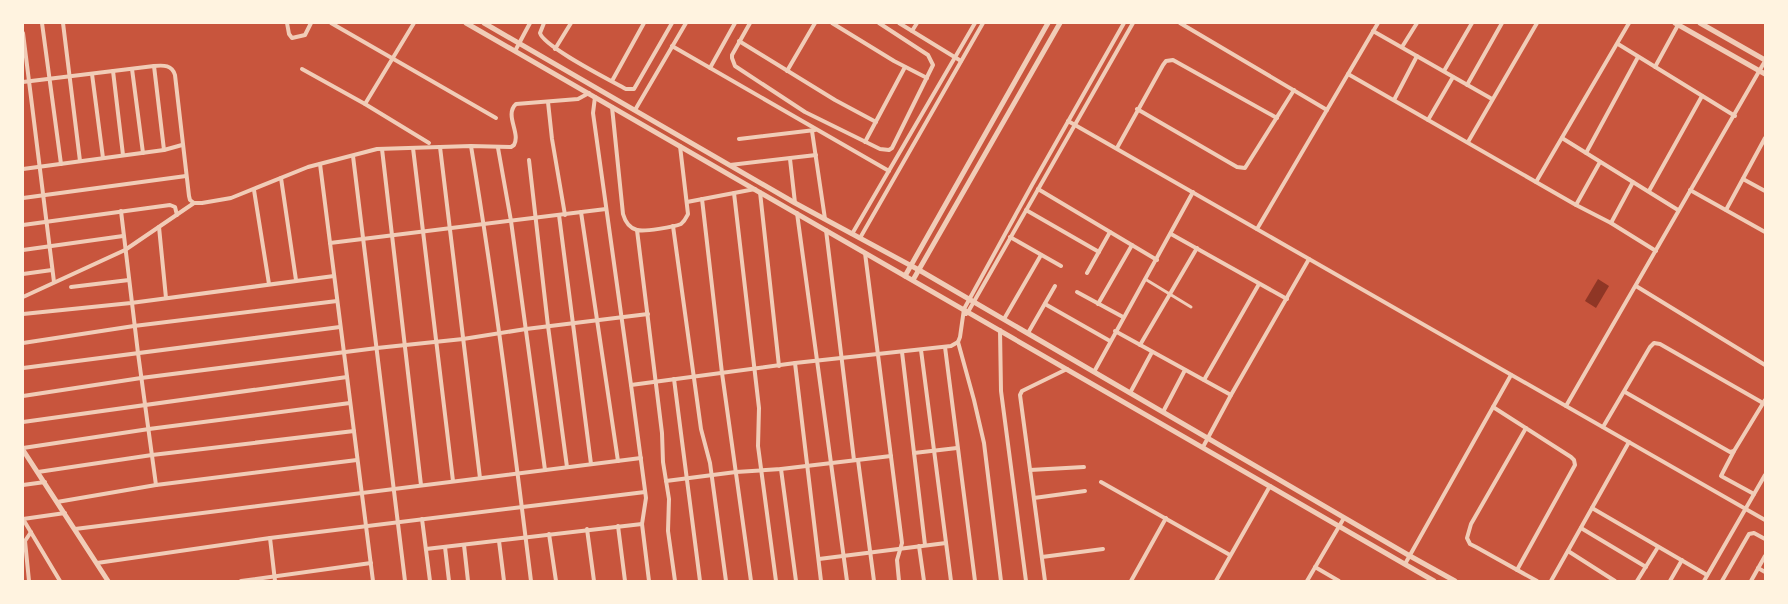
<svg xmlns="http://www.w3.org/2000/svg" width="1788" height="604" font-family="Lato,sans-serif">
<rect width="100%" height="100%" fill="#c8553d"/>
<polygon fill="#8f3625" points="1598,279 1609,286 1596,308 1585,301"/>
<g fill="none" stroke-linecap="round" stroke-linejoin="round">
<polyline stroke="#f1ccb7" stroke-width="3" points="1145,279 1191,307"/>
<g stroke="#f1ccb7" stroke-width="4">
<polyline points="42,23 61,164"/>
<polyline points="63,23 80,161"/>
<polyline points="287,23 289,34 292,38 305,35 311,23"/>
<polyline points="331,23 496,118"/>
<path d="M 544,23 L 540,33 C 544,47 610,80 626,89 L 634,89 L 672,23"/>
<polyline points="750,23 732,55 732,58 735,66 805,112 880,149 889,150 892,148 933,65 928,55 879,23"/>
<polyline points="832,23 894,61 927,78"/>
<polyline points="899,23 961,61"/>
<polyline points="1180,23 1327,110"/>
<polyline points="912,31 917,23"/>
<polyline points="1373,31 1492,99"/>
<polyline points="23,33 54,282"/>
<polyline points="739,41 835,100 876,122"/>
<polyline points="1618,44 1735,116"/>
<polyline points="672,46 889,171"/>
<polyline points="1402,47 1417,23"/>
<polyline points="555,49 571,23"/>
<polyline points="515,51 530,23"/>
<polyline points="154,66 164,150"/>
<polyline points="1655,67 1678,25"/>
<polyline points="710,68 735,23"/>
<polyline points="132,69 143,153"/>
<polyline points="302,69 365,104 429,143"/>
<polyline points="113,71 123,155"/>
<polyline points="787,71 815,23"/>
<polyline points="1444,71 1472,23"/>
<polyline points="92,74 103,158"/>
<polyline points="1348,74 1576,205 1611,223 1656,251"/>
<polyline points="612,81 644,23"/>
<path d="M 23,82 L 154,66 C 164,65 172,65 175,75 L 189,196 L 190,200 L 194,203 L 202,203 L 231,198 L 308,167 L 377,149 L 471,146 L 511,147 L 514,145 C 521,133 504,115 516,104 L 578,99 L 589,93"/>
<polyline points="1467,85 1502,23"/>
<polyline points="595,97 593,113 631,385 795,363 951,346 958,342 960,337 964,309 1032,185 1124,23"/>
<polyline points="1394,100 1417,56"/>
<polyline points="548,102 552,139 565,215"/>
<polyline points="365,104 414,23"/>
<path d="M 612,107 L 623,214 C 625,221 629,228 637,230 C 644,232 674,227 681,224 C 685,221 686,218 688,214 L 680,146"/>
<polyline points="1137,109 1237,167 1245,168 1294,90"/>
<polyline points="635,110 686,23"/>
<polyline points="1428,120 1453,77"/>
<polyline points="1068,121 1765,520"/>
<polyline points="812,131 825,219"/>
<polyline points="1562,138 1678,210"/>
<polyline points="739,139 815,130"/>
<polyline points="865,142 905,67"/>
<polyline points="1468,142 1537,23"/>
<path d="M 471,146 C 495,290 513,436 531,581"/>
<polyline points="440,147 480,478"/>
<polyline points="413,148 453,481"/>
<polyline points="498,148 511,221 545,470"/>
<polyline points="1117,148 1163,65 1166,61 1173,60 1277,118"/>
<polyline points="382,149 421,485"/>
<polyline points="1586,153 1638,57"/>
<polyline points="353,156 405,581"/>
<polyline points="790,159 795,203"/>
<polyline points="529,160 548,326 567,467"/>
<polyline points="320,164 373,581"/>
<polyline points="730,165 816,155"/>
<polyline points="23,169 164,150 182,145"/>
<polyline points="281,178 296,280"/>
<polyline points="1743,179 1765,191"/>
<polyline points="1536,182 1629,23"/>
<polyline points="1038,189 1157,260"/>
<polyline points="254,190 269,284"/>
<polyline points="1690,190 1765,232"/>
<polyline points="1649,191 1702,96"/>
<polyline points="760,192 779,366"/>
<polyline points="734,193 759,408 758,446 776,581"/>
<polyline points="23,198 186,176"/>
<polyline points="702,199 722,373 751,581"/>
<polyline points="687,202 755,189"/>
<polyline points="1576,205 1600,162"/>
<polyline points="1026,210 1099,252"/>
<polyline points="1726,210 1765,138"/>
<polyline points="121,211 138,353 156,485"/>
<polyline points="581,212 618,461"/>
<polyline points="797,213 847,581"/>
<polyline points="559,215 591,464"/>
<polyline points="1611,223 1633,182"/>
<polyline points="23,225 170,205 175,207 177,215"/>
<polyline points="673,226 701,429 710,463 726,581"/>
<polyline points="159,227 166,298"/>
<polyline points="1257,229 1378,23"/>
<polyline points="637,230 662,433 663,462 669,499 668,531 675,581"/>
<polyline points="826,230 854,460"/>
<polyline points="852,234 975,23"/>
<polyline points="1171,234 1287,299"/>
<polyline points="1010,237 1061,266"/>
<polyline points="860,238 983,23"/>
<polyline points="330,243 606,209"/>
<polyline points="23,250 123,236"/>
<polyline points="865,253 902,543 897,560 899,581"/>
<polyline points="1087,273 1110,232"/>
<polyline points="23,274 52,270"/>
<polyline points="1636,286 1765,365"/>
<polyline points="71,287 129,280"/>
<polyline points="1077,292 1123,317"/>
<polyline points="23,297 125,250 194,203"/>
<polyline points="1045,304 1110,341"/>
<polyline points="1098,304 1132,245"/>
<polyline points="23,314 131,303 334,276"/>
<polyline points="966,314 968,312 1133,23"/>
<polyline points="1004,319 1041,255"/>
<polyline points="1000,330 1001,391 1026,581"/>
<polyline points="1115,331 1231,395"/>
<polyline points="1028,333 1055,286"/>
<polyline points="958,342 974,400 984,443 1001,581"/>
<polyline points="23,343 134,326 337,301"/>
<polyline points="1140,345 1197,248"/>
<polyline points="945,347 975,581"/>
<polyline points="921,350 951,581"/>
<polyline points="902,352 925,545"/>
<polyline points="795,363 821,581"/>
<polyline points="23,368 340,327"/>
<polyline points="1094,372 1193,192"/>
<polyline points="674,379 700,581"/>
<polyline points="1204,380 1259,284"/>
<polyline points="631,385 646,498 642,524 649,581"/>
<polyline points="1625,392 1730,452 1734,451 1765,400"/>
<polyline points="1130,393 1152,352"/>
<polyline points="23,396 141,378 377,348 463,339 526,329 648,314"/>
<polyline points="1566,406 1765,61"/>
<polyline points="1493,407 1571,457 1574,460 1575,465 1517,570"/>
<polyline points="1163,412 1185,370"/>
<polyline points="23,422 347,377"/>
<polyline points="1603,427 1650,347 1654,343 1660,344 1763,403"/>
<polyline points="1526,428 1471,524 1467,538 1470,544 1476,547 1537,581"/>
<polyline points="1203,447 1231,395 1309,259"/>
<polyline points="23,448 149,429 350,403"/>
<polyline points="1734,451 1721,476 1754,494"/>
<polyline points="914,453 957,448"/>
<polyline points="858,460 874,581"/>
<polyline points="781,469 796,581"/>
<polyline points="1030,470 1084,467"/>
<polyline points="38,472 152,455 354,431"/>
<polyline points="666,481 736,472 781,469 891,456"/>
<polyline points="1101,482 1230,555"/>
<polyline points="23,485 45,482"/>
<polyline points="1034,498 1085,491"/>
<polyline points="57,502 156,485 357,460"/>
<polyline points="1592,508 1707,575"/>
<polyline points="422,519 430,581"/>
<polyline points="618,526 625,581"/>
<polyline points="1581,528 1646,567"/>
<polyline points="75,529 641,458"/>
<polyline points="587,529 594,581"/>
<polyline points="549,534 556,581"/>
<polyline points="270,538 275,581"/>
<polyline points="499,541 504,581"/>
<polyline points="464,545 468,581"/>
<polyline points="919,546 924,581"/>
<polyline points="445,547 449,581"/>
<polyline points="426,549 642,524"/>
<polyline points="1568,551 1615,581"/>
<polyline points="1042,557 1103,549"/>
<polyline points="819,559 946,543"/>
<polyline points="97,563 270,538 645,492"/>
<polyline points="1405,564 1511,375"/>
<polyline points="1315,567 1339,581"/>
<polyline points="1758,568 1765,572"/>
<polyline points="29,581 25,541 31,532"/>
<polyline points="60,581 23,519 65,513"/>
<polyline points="241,581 371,563"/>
<polyline points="1045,581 1020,395 1022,391 1067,369"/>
<polyline points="1131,581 1166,518"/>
<polyline points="1216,581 1270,486"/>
<polyline points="1307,581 1344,518"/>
<polyline points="1551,581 1629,442"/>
<polyline points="1637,581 1658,547"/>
<polyline points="1670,581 1682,560"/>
<polyline points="1704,581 1765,475"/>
<polyline points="1722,581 1749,534 1754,533 1765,539"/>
<polyline points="1751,581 1765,556"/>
</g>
<g stroke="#f1ccb7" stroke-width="5">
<polyline points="466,23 1434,581"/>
<polyline points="484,23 795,203 919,270 1410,556 1455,581"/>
<polyline points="1675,23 1765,74"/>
<polyline points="1700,23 1765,60"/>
<polyline points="905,276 1048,23"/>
<polyline points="913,280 1060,23"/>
<polyline points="23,450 108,581"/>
</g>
</g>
<rect width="1788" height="604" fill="none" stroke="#fff3e0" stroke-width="48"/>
</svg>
